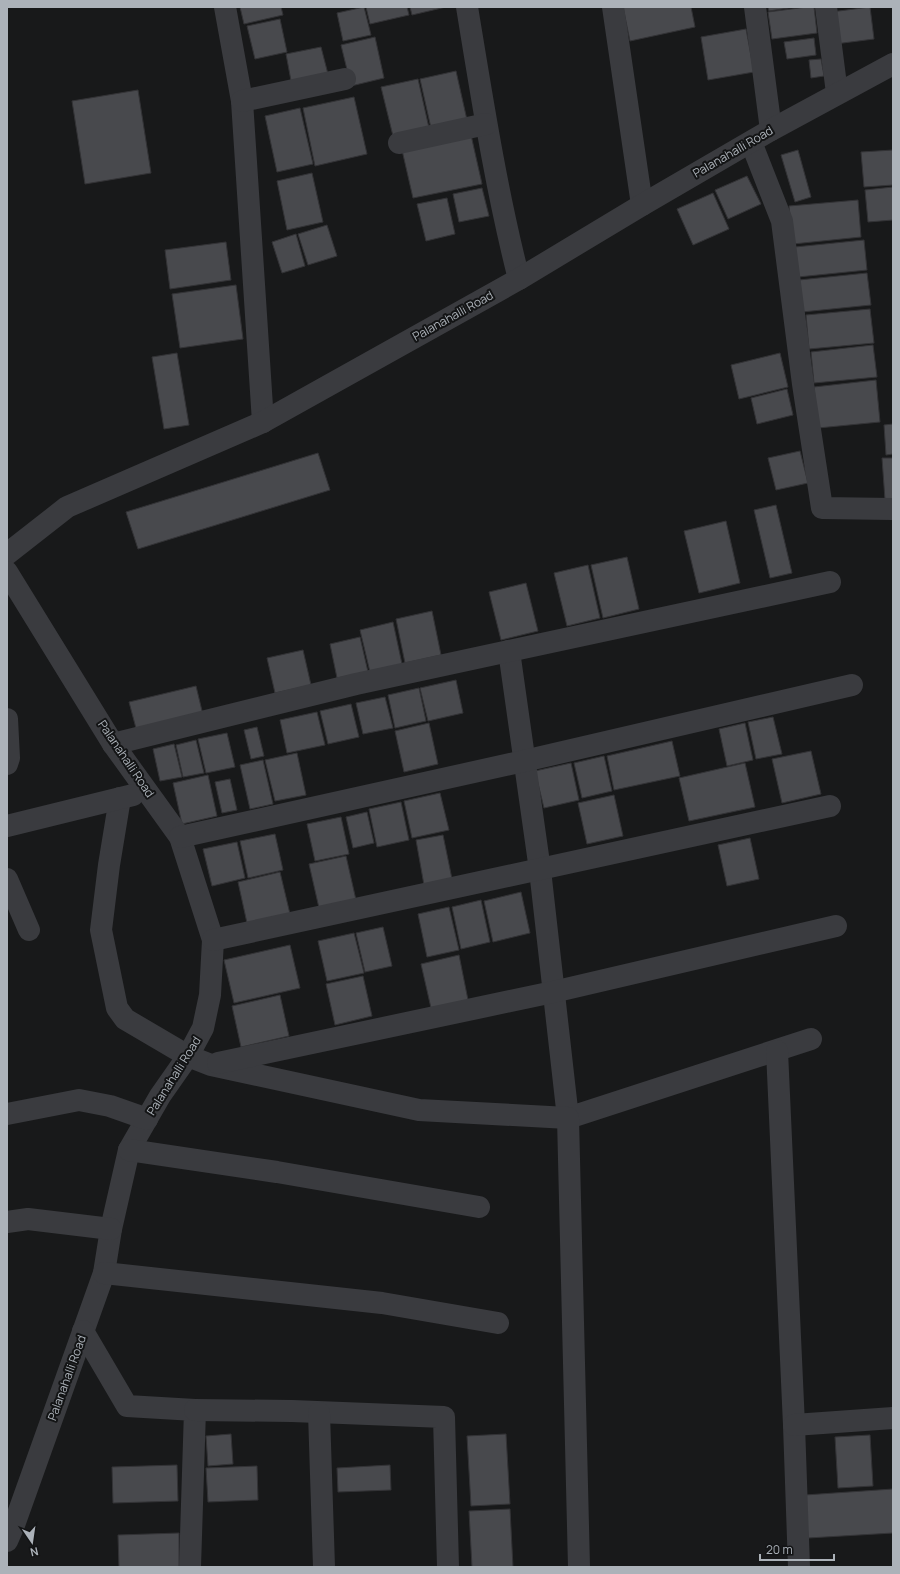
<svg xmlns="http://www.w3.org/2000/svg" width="900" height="1574" font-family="Manrope,sans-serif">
<rect width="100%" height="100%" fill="#18191a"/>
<g fill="#48494d" stroke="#333336">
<polygon points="240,7 281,7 283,15 244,24"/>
<polygon points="364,7 371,35 343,41 337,13"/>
<polygon points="366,7 407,7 409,15 370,24"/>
<polygon points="410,7 446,7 412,15"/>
<polygon points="623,7 691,7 695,27 630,41"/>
<polygon points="768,7 795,7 769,11"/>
<polygon points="807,7 814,7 817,33 772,39 768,12"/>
<polygon points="870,7 874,39 835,44 831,12"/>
<polygon points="280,19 287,52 255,59 247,26"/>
<polygon points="746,29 754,72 708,80 701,37"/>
<polygon points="375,37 384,78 351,86 341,45"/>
<polygon points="814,38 816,55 787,59 784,42"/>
<polygon points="321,47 329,78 292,86 286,54"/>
<polygon points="821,59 824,76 811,78 809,60"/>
<polygon points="456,71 467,120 431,128 420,79"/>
<polygon points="418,79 429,128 393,136 381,87"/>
<polygon points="138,90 151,173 85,184 72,101"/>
<polygon points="354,97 367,154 315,166 303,108"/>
<polygon points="300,108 313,164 277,172 265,116"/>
<polygon points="471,135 482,184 413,198 402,150"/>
<polygon points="798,150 811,197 795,202 781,155"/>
<polygon points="893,150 893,185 864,187 861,152"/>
<polygon points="312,173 323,222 287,230 277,181"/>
<polygon points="747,176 761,204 728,219 715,190"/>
<polygon points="893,187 893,220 868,222 865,190"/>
<polygon points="482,188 489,216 459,222 453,194"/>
<polygon points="713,193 729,229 693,245 677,209"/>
<polygon points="447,198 455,234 426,241 417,204"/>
<polygon points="858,200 861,237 793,244 789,206"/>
<polygon points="327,225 337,256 308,265 298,234"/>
<polygon points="296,234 305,266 282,273 272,242"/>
<polygon points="864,240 867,270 798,277 795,247"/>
<polygon points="226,242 231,280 170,289 165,250"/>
<polygon points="867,273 871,305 802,312 799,280"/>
<polygon points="236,285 243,339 180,348 172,294"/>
<polygon points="870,309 874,343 809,349 806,315"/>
<polygon points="873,345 877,377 814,383 811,352"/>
<polygon points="177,353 189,425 164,429 152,357"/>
<polygon points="780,353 788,387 739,399 731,365"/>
<polygon points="876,380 880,422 818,428 814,387"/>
<polygon points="787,389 793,415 757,424 751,398"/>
<polygon points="893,424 893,454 886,455 884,425"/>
<polygon points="800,451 808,483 776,490 768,458"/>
<polygon points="318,453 330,490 138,549 126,512"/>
<polygon points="882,458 893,458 893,499 885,500"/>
<polygon points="776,505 792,573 770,578 754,510"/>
<polygon points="726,521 740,583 699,593 684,531"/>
<polygon points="627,557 639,609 603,618 591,565"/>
<polygon points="588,565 600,618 567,626 554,573"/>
<polygon points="526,583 538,631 501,640 489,592"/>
<polygon points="432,611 441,655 405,663 396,619"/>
<polygon points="393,622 402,664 370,672 360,630"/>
<polygon points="360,637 368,672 337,678 330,644"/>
<polygon points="303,650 311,685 275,693 267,658"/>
<polygon points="456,680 463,713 428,721 420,688"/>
<polygon points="196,686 203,715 137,732 129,702"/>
<polygon points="419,688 426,721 395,728 388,695"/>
<polygon points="385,697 393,728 363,734 356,703"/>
<polygon points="351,704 359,737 328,744 320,711"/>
<polygon points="317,712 325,745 287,753 280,720"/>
<polygon points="773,717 782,754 756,759 748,722"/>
<polygon points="429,723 438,764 404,772 395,731"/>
<polygon points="745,723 753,760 727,766 719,729"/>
<polygon points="257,727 264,756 251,759 244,730"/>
<polygon points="227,733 235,767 206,773 198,739"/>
<polygon points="196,740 204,773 183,777 176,745"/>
<polygon points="672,741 680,776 614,790 607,756"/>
<polygon points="174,744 182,777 160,781 153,749"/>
<polygon points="811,751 821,794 782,803 772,759"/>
<polygon points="297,753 306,795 275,801 265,760"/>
<polygon points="604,756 612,791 582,798 574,763"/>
<polygon points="263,760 273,804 250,809 240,765"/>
<polygon points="571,763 579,800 544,808 535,771"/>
<polygon points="745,763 755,807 689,821 679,778"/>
<polygon points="208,775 217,816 182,824 173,783"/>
<polygon points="230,779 237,810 222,813 215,782"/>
<polygon points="440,793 449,830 412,838 404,801"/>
<polygon points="614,795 623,836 587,844 578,803"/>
<polygon points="401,802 409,840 377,847 369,809"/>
<polygon points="367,812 374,843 353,848 346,817"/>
<polygon points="341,817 349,854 315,861 307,824"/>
<polygon points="275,834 283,870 248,878 240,841"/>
<polygon points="443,835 452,879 424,885 416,840"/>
<polygon points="750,838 759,879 727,886 718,845"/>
<polygon points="237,842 245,878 212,886 203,849"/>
<polygon points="346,856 356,900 319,908 309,864"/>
<polygon points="280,872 290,914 247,923 238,882"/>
<polygon points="521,892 530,933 493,942 484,901"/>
<polygon points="481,900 490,942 461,949 452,907"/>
<polygon points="449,907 459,950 427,957 418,914"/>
<polygon points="383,927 392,966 365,972 356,933"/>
<polygon points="354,933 364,973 327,981 318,941"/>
<polygon points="290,945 300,988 234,1003 224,960"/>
<polygon points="459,955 468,1000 431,1008 421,964"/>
<polygon points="363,976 372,1016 335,1025 326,984"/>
<polygon points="280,995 289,1036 241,1047 232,1006"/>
<polygon points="231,1434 233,1464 208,1466 206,1436"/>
<polygon points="506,1434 510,1504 471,1506 467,1436"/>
<polygon points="870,1435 873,1486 838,1488 835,1437"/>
<polygon points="177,1465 178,1501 113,1503 112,1467"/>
<polygon points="390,1465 391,1490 338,1492 337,1468"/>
<polygon points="257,1466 258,1500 208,1502 206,1468"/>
<polygon points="893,1489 893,1533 808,1538 805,1495"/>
<polygon points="510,1509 513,1567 472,1567 469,1511"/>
<polygon points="179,1533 179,1567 119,1567 118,1535"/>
</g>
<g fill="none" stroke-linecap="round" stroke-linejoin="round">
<g stroke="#3a3b3f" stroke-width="22">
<polyline points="225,7 242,101 263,422"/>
<path d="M 467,7 C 482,98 496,189 519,279"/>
<polyline points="613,7 642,205"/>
<polyline points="755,7 771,130"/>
<polyline points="826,7 837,93"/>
<polyline points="242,101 345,79"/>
<polyline points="751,142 782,221 803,384 822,508 893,509"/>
<polyline points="399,143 486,124"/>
<polyline points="7,554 67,507 263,422 519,279 642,205 771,130 893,64"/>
<polyline points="7,572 113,744 180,837 213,940 210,995 203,1028 188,1056 160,1096 129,1150 111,1229 104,1273 14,1525 7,1541"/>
<polyline points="509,651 540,870 568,1118 811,1039"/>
<polyline points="7,719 9,758 7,764"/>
<polyline points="113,744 356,684 830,582"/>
<polyline points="120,798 109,865 101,930 117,1008 125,1019 188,1056 211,1065 419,1110 568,1118 579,1567"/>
<polyline points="7,826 133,795"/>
<polyline points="180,837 524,761 852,685"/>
<polyline points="7,879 29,930"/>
<polyline points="213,940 830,806"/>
<polyline points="777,1051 794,1425 799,1567"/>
<polyline points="218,1063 553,992 836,926"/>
<polyline points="7,1114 79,1100 110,1106 147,1119"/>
<polyline points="129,1150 277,1172 479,1207"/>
<polyline points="7,1222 28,1219 111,1229"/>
<polyline points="104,1273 382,1303 498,1323"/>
<polyline points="83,1331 127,1406 195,1410 190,1567"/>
<polyline points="195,1410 292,1411 444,1417 448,1567"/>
<polyline points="319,1413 324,1567"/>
<polyline points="794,1425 893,1418"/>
</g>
</g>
<g text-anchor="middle" stroke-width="4" stroke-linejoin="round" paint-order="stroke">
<g font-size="12" fill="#acb2b9" stroke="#131415">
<text transform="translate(733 152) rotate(-30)" y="4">Palanahalli Road</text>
<text transform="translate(453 316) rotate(-29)" y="4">Palanahalli Road</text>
<text transform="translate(126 759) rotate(56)" y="4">Palanahalli Road</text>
<text transform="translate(174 1076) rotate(-58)" y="4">Palanahalli Road</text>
<text transform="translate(67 1378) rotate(-70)" y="4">Palanahalli Road</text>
</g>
</g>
<rect width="900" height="1574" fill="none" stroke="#acb2b9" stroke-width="16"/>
<g transform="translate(32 1542) rotate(167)" stroke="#131415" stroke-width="3" paint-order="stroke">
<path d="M0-3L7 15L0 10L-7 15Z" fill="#acb2b9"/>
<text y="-6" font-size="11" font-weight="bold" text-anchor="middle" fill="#acb2b9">N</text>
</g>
<path d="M760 1554v6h74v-6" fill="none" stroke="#acb2b9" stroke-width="2"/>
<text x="766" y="1554" font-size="12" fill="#acb2b9" stroke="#131415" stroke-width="3" paint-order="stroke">20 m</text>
</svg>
